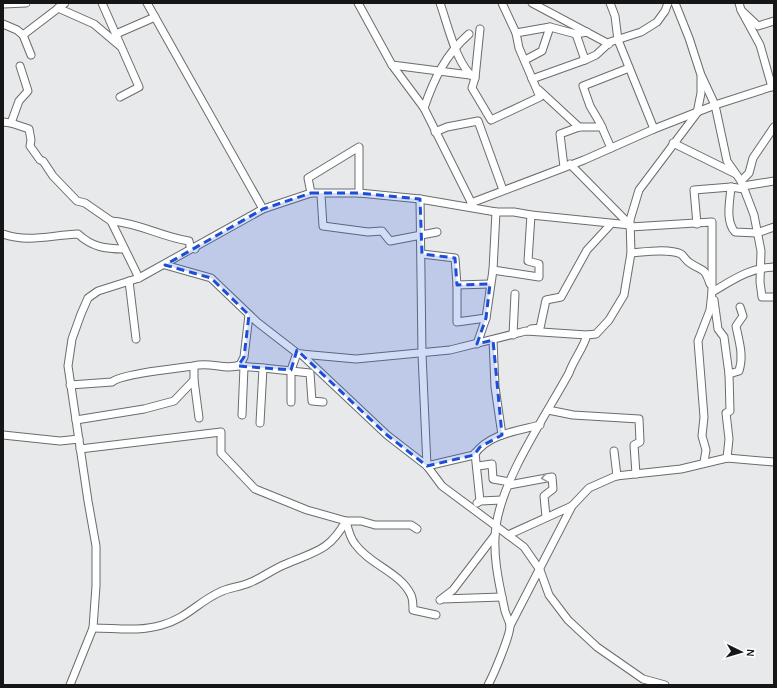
<svg xmlns="http://www.w3.org/2000/svg" width="777" height="688" font-family="'Alegreya Sans',sans-serif">
<rect width="100%" height="100%" fill="#e7e9eb"/>
<g fill="none" stroke-linecap="round" stroke-linejoin="round">
<g stroke="#6a6c6d" stroke-width="9">
<g id="minor">
<polyline points="102,3 139,87 120,97"/>
<polyline points="358,3 392,65 424,108 473,206"/>
<path d="M 440,3 C 447,22 457,68 475,78 L 472,88 L 491,120 L 540,97 L 519,48 L 516,33 L 502,3"/>
<polyline points="532,3 609,44"/>
<polyline points="610,3 615,16 618,40 654,129"/>
<polyline points="739,3 741,10 758,26 774,21"/>
<polyline points="3,4 26,3"/>
<polyline points="58,8 94,24 120,46"/>
<polyline points="741,10 760,45 772,87"/>
<polyline points="3,24 17,30 23,35"/>
<polyline points="516,33 550,27 576,34 587,32"/>
<polyline points="116,34 155,17"/>
<polyline points="576,34 585,60"/>
<polyline points="31,55 23,35 65,3"/>
<polyline points="525,60 542,51 550,27"/>
<polyline points="392,65 470,75"/>
<polyline points="702,77 715,105 727,161 741,181 754,215 761,251 760,282 762,297 774,297"/>
<polyline points="475,78 480,29"/>
<polyline points="532,79 585,60 596,55 610,42 641,32 657,22 665,11 668,3"/>
<polyline points="539,90 579,127"/>
<path d="M 424,108 C 434,79 445,55 469,34"/>
<polyline points="3,122 11,123 29,129 31,140 30,146 40,160 43,161 53,176 77,201 85,203 111,221 139,278"/>
<polyline points="11,123 19,101 28,91 20,66"/>
<polyline points="435,132 447,127 478,121 503,190"/>
<polyline points="673,143 734,173"/>
<polyline points="611,148 600,123 590,106 583,86 629,68"/>
<polyline points="570,164 630,225"/>
<polyline points="564,167 560,134 579,127 602,127"/>
<polyline points="741,181 749,173 753,158 774,127"/>
<polyline points="743,186 774,181"/>
<path d="M 744,189 L 731,187 C 730,201 725,221 735,232 L 757,233 L 774,227"/>
<polyline points="311,193 308,178 359,147 359,193"/>
<polyline points="321,195 323,226 368,232 382,231 390,241 437,232"/>
<polyline points="420,199 422,354 427,466"/>
<polyline points="471,203 584,160 654,129 715,105 774,86"/>
<polyline points="263,209 311,193 359,193 420,199 496,212 514,212 531,215 630,225"/>
<path d="M 111,221 C 140,223 161,237 189,241 L 190,246 L 195,249"/>
<polyline points="697,224 694,190 731,187"/>
<polyline points="630,227 712,222 712,292 710,310 698,341 704,417 702,436 706,450 704,462"/>
<path d="M 3,234 C 28,243 52,235 78,234 C 92,247 105,249 124,249"/>
<path d="M 631,253 C 644,252 669,248 681,254 C 684,256 686,261 690,263 C 703,272 704,266 710,284"/>
<polyline points="422,254 455,258 457,285 457,322 486,318"/>
<polyline points="165,265 211,278 257,322 297,353 301,354 387,435 427,466 442,486 508,535 572,506"/>
<polyline points="493,270 539,277 539,264 528,261 531,215"/>
<polyline points="129,281 136,339"/>
<polyline points="457,285 490,284"/>
<path d="M 712,292 C 733,280 749,268 774,267"/>
<polyline points="714,300 718,329 724,337 729,374 730,411 726,413 729,439 727,458"/>
<polyline points="531,329 540,328 546,300 561,297 587,250 611,224"/>
<polyline points="513,335 515,294"/>
<polyline points="493,340 495,387 502,435"/>
<polyline points="477,344 486,318 493,270 496,212"/>
<polyline points="301,354 356,359 450,350 526,331 587,335"/>
<polyline points="238,366 263,368 260,423"/>
<polyline points="263,368 310,373 312,401 323,402"/>
<path d="M 729,374 L 739,371 C 744,355 739,342 736,326 L 743,316 L 740,307"/>
<polyline points="194,380 199,418"/>
<path d="M 70,385 L 112,382 C 120,374 180,368 194,366"/>
<polyline points="291,402 291,370 297,353"/>
<polyline points="548,410 573,415 639,419 640,442 634,445 636,474"/>
<polyline points="242,415 244,367"/>
<path d="M 76,420 L 144,409 L 174,401 L 194,380 L 194,366 C 209,361 226,371 240,365 L 244,357 L 249,315"/>
<polyline points="3,435 60,441 79,439"/>
<path d="M 80,449 L 221,432 L 221,453 L 255,489 L 307,510 L 346,521 C 348,529 350,538 355,544 C 370,565 400,572 411,595 C 413,599 413,605 413,610 L 436,615"/>
<polyline points="614,451 617,476"/>
<polyline points="475,453 480,501"/>
<path d="M 427,466 L 474,455 C 488,434 517,431 540,425"/>
<polyline points="478,466 492,464 493,479 510,482"/>
<polyline points="509,485 552,477 553,489 544,496 546,517"/>
<polyline points="477,503 480,501 502,500"/>
<polyline points="508,535 524,547 540,570 549,595 568,620 597,647 643,679 665,685"/>
<polyline points="442,599 502,597"/>
<polyline points="440,600 453,590 495,535"/>
<polyline points="510,626 572,506 589,488 616,476 681,469 727,458 774,462"/>
<path d="M 93,628 C 116,628 139,632 162,625 C 187,618 198,602 220,592 C 228,588 239,587 249,583 C 262,578 273,569 286,564 C 316,551 329,551 346,521 L 361,521 L 375,525 L 411,525 L 417,529"/>
<polyline points="70,685 93,628 96,586 96,546 88,501 68,366 72,339 81,314 88,298 98,291 139,278 263,209 147,3"/>
<path d="M 488,685 C 493,676 511,634 510,625 C 509,620 506,615 505,611 C 499,584 492,554 496,526 C 503,477 545,417 569,373 C 574,359 583,349 587,335 L 596,334 L 609,320 L 624,295 L 631,253 L 630,220 L 639,190 L 697,113 L 701,93 L 701,75 L 689,38 L 675,3"/>
</g>
</g>
<use href="#minor" stroke="#fff" stroke-width="7"/>
</g>
<defs><path id="oneway-chevron" d="M-2-3.5L2.5 0L-2 3.5" fill="none" stroke-width="1.6" stroke-linecap="round" stroke-linejoin="round"/></defs>
<use stroke="#969697" href="#oneway-chevron" transform="translate(544 478) rotate(171)"/>
<path fill="#1d4ed8" fill-opacity="0.2" stroke="#1d4ed8" stroke-width="3" stroke-dasharray="8 5" stroke-linejoin="round" d="M 311,193 L 359,193 L 420,199 L 422,254 L 455,258 L 457,285 L 490,284 L 486,318 L 477,344 L 493,340 L 502,435 L 480,447 L 474,455 L 427,466 L 387,435 L 297,350 L 291,370 L 238,366 L 244,357 L 249,315 L 211,278 L 165,265 L 263,209 Z"/>
<rect width="777" height="688" fill="none" stroke="#161617" stroke-width="8"/>
<g transform="translate(741 652) rotate(95)" stroke="#ffffff" stroke-width="3" paint-order="stroke">
<path d="M0-3L7 15L0 10L-7 15Z" fill="#161617"/>
<text y="-6" font-size="11" font-weight="bold" text-anchor="middle" fill="#161617">N</text>
</g>
</svg>
